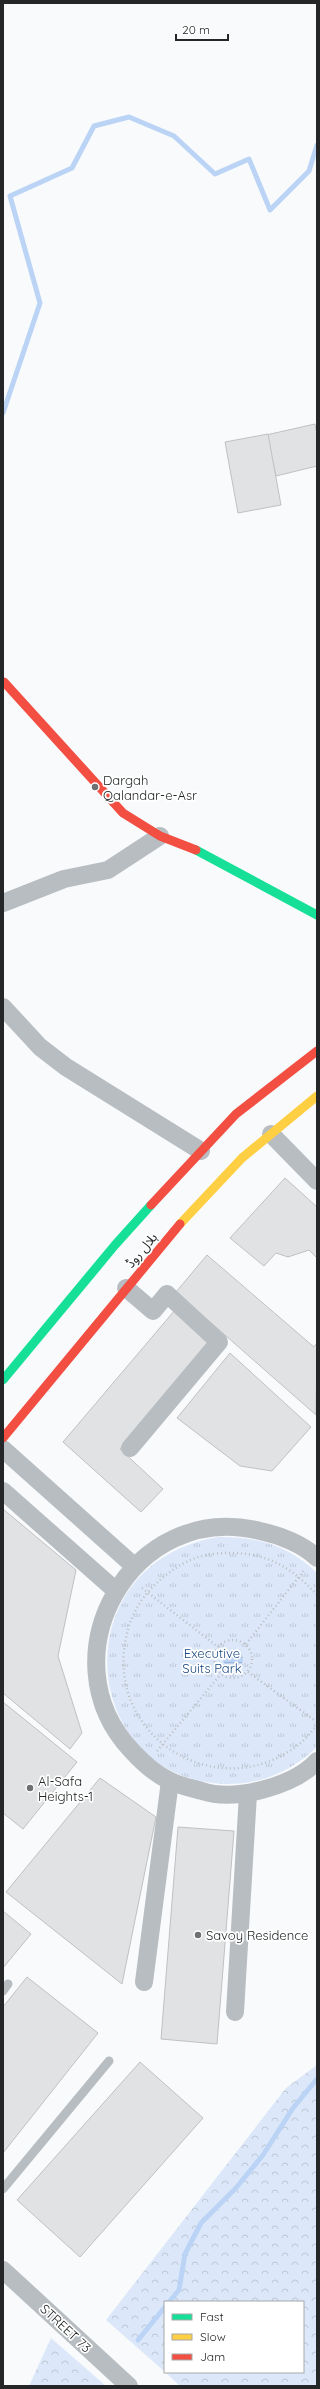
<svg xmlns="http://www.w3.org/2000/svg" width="320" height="2389" font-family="Quicksand,'Noto Sans Arabic',sans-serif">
<defs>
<pattern id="grass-tufts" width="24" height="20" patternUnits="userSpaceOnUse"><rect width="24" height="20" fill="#dce8f9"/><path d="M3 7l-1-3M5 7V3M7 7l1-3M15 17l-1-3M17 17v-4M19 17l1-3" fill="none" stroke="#bdc7d5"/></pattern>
<pattern id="forest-crowns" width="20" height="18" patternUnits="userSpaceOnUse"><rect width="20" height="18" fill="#dce8f9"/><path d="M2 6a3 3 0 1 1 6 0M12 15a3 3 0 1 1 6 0" fill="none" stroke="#bdc7d5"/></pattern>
<pattern id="water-rules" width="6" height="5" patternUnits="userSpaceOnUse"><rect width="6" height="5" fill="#bbd4f6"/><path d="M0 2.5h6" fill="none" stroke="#a1b6d3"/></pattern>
</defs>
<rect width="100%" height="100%" fill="#f8fafc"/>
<path fill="url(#grass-tufts)" d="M 218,1537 C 256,1536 290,1546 317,1573 L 317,1747 C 291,1772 259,1785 224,1784 C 78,1778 61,1563 218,1537 Z"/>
<g fill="url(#forest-crowns)">
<polygon points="317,2065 317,2386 180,2386 165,2372 303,2372 303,2302 165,2302 165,2372 106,2320 286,2088"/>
<polygon points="51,2338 106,2386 29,2386"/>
</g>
<circle fill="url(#water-rules)" cx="233" cy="1659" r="10"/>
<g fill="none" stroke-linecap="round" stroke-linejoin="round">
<g stroke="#bbd4f6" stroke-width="5">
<polyline points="3,413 40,303 10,196 72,168 94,126 129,117 174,136 215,174 249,159 270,210 309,171 317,145"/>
<polyline points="169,2302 179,2290 185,2254 201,2223 236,2188 263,2155 293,2108 317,2079"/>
<polyline points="138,2340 165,2307"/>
</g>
</g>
<g fill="#e0e2e3" stroke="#bfc1c3">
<polygon points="315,424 317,434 317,466 276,476 266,435"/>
<polygon points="268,434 281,505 238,513 225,442"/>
<polygon points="285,1178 317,1207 317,1258 309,1250 288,1257 276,1253 264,1266 230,1238"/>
<polygon points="207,1255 314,1347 317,1343 316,1415 176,1292"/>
<polygon points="175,1310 210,1342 120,1449 163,1489 141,1512 63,1442"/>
<polygon points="230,1353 311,1427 272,1471 240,1466 177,1418"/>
<polygon points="3,1509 76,1570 58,1656 82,1733 70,1749 3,1693"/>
<polygon points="3,1702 77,1762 23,1829 3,1813"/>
<polygon points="100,1778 156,1817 122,1984 6,1892"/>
<polygon points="178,1827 234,1831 217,2044 161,2039"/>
<polygon points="3,1911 31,1934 3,1968"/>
<polygon points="27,1977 98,2033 3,2153 3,2007"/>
<polygon points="140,2062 203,2118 80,2257 17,2200"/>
</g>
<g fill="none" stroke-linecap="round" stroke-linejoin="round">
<g stroke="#bcbec2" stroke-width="2.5" stroke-dasharray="1 3" stroke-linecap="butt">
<polyline points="142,1588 218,1647"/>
<path d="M 317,1595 C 287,1562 258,1549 213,1554 C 192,1556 173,1568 158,1582 C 141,1597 130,1616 126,1638 C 105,1737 218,1807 298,1745 C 305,1740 311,1732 317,1725"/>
<circle cx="233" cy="1659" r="19"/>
<polyline points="246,1644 305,1569"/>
<polyline points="248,1672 317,1722"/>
<polyline points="157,1751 221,1674"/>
</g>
<g stroke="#b8bdc2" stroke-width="9">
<polyline points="3,1991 8,1984"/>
<polyline points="3,2189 109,2061"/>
</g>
<g stroke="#b8bdc2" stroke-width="18">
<polyline points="3,903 64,879 108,870 160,836"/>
<polyline points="3,1007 40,1047 66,1067 201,1151"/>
<polyline points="271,1134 317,1181"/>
<polyline points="126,1288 153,1311 167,1294 219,1342 130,1448"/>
<polyline points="3,1449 134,1566"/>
<polyline points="3,1491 115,1590"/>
<path d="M 317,1558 C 303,1544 279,1535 260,1531 C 133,1499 43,1657 132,1751 C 143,1763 155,1774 170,1781 C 180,1786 192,1788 202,1791 C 235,1802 294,1786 317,1761"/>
<polyline points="144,1982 170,1781"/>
<polyline points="235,2012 248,1794"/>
<polyline points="3,2270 129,2386"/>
</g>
<g stroke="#16e098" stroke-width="9">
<polyline points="196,850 317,915"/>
<polyline points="3,1380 115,1245 151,1205"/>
</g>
<polyline stroke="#ffcf43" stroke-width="9" points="180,1224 242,1158 317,1096"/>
<g stroke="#f24e42" stroke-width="9">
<polyline points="4,682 123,813 160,836 196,850"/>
<polyline points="151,1205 236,1114 317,1051"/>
<polyline points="3,1438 180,1224"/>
</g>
</g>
<g fill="#6e7072" stroke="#fff" stroke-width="1.5">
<circle cx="95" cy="787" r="4"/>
<circle cx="30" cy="1788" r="4"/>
<circle cx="198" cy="1935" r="4"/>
</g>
<g text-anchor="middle" stroke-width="3.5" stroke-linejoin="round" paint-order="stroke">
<g font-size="13" fill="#242627" stroke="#fff" text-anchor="start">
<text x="103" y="785">Dargah<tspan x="103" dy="15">Qalandar-e-Asr</tspan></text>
<text x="38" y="1786">Al-Safa<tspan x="38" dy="15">Heights-1</tspan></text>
<text x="206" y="1940">Savoy Residence</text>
</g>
<g font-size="13" fill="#242627" stroke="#fff">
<text transform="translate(141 1250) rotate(-50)" y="5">ہلال روڈ</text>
<text transform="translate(66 2328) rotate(43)" y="5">STREET 73</text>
</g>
<g font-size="13" fill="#1a477f" stroke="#fff">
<text x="212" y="1658">Executive<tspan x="212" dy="15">Suits Park</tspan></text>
</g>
</g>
<rect width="320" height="2389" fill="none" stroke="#242627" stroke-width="8"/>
<rect x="164" y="2301" width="140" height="72" fill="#ffffff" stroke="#a7a8a9"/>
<rect x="172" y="2314" width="20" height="6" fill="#16e098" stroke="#a7a8a9"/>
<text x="200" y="2321" font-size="12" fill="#242627">Fast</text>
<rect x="172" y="2334" width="20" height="6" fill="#ffcf43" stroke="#a7a8a9"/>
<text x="200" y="2341" font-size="12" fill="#242627">Slow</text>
<rect x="172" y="2354" width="20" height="6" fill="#f24e42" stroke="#a7a8a9"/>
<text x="200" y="2361" font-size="12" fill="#242627">Jam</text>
<path d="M176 34v6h52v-6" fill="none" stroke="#242627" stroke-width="2"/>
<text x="182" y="34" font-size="12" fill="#242627" stroke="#ffffff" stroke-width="3" paint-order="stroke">20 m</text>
</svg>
